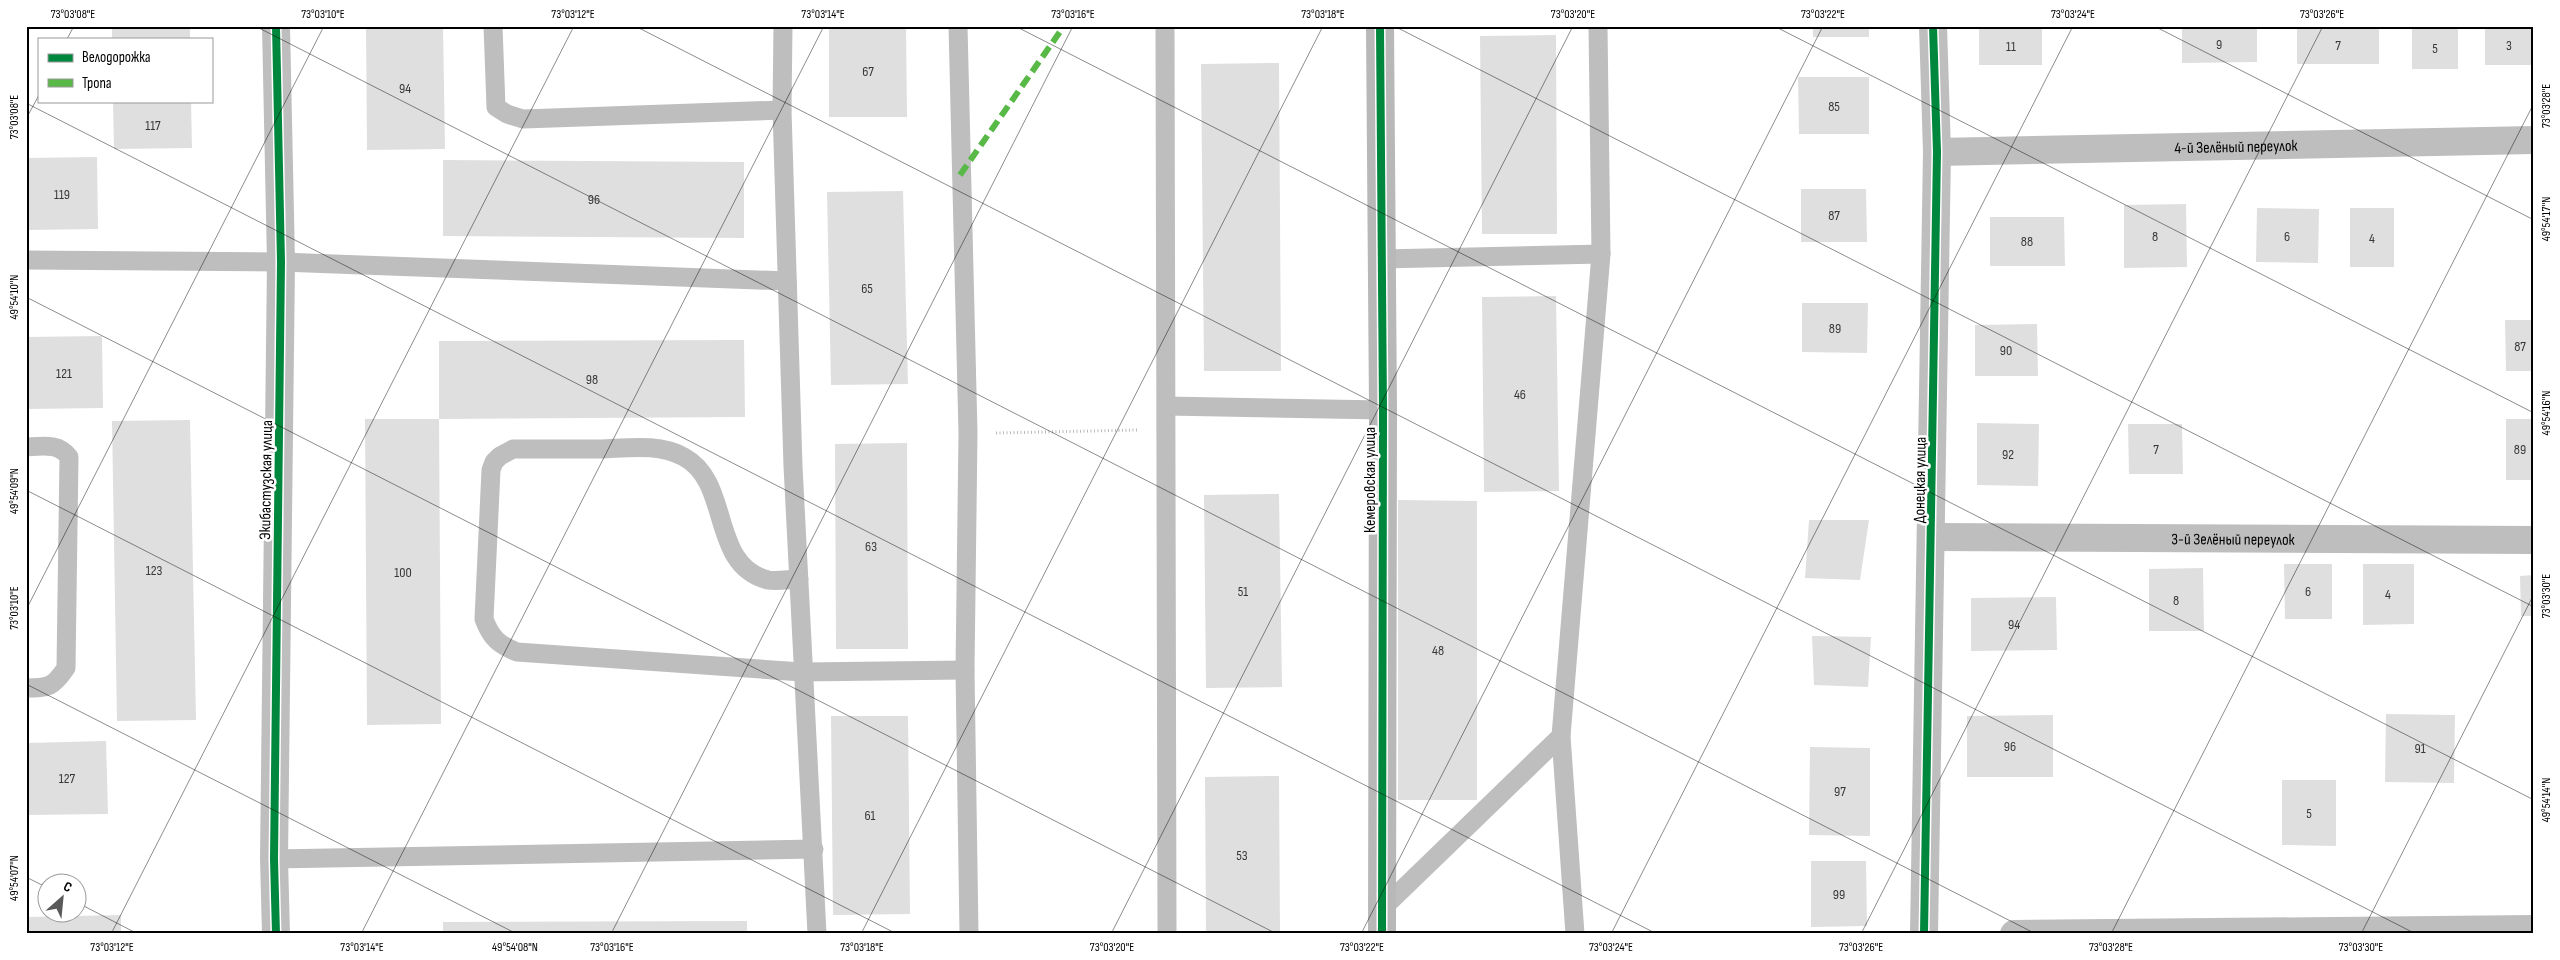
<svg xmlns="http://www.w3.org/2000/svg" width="2560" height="960" font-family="'Sofia Sans Condensed',sans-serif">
<rect width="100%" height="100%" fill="#fff"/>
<g fill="#dfdfdf">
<rect x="112" y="26" width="78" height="13"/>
<polygon points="366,26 443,26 445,149 367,150"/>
<polygon points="829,26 906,26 907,117 829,117"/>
<rect x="1813" y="26" width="56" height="11"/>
<rect x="1979" y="26" width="63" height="39"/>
<polygon points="2182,26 2257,26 2257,62 2182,63"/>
<rect x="2297" y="26" width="82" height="38"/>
<rect x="2412" y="26" width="46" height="43"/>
<rect x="2485" y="26" width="49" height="39"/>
<polygon points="1556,35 1557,234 1482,234 1480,36"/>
<polygon points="1279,63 1281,371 1204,371 1201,64"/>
<polygon points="1798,77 1869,77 1869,134 1799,134"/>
<polygon points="113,101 191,101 192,148 114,149"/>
<polygon points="97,157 98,229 26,230 26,158"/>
<polygon points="443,160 744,162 744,238 443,236"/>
<polygon points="1801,189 1866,189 1867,242 1801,242"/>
<polygon points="903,191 908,384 831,385 827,192"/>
<polygon points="2186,204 2187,267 2124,268 2124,205"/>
<polygon points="2257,208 2319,209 2318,263 2256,262"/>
<rect x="2350" y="208" width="44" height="59"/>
<polygon points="1990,217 2064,217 2065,266 1990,266"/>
<polygon points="1556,296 1559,491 1484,492 1482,297"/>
<polygon points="1802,303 1868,303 1867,353 1802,352"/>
<polygon points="2505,320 2534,320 2534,371 2506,371"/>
<polygon points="2037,324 2038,376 1975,376 1975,325"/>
<polygon points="102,336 103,408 26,409 26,337"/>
<polygon points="744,340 745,417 439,419 439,341"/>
<polygon points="365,419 439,419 441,724 367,725"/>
<rect x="2506" y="419" width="28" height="61"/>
<polygon points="190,420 196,720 117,721 112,421"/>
<polygon points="1977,423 2039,424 2038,486 1977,485"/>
<polygon points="2128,424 2182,424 2183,474 2129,474"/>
<polygon points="907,443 908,649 836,649 835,444"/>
<polygon points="1279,494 1282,687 1206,688 1204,495"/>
<polygon points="1398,500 1477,501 1477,800 1398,800"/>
<polygon points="1809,520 1869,520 1860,580 1805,578"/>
<polygon points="2284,564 2332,564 2332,619 2285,619"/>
<polygon points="2363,564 2414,564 2414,624 2363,625"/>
<polygon points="2203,568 2204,631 2149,631 2149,569"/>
<polygon points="2534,575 2534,616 2521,616 2520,576"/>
<polygon points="2056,597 2057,650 1971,651 1971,598"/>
<polygon points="1812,636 1871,637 1868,687 1814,685"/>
<polygon points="2386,714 2455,715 2454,783 2385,782"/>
<polygon points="2053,715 2053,777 1967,777 1967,716"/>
<polygon points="831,716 908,716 910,914 833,915"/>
<polygon points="106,741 108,814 26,815 26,743"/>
<polygon points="1810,747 1870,748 1870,836 1809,835"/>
<polygon points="1279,776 1280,934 1206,934 1205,777"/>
<polygon points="2282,780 2336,780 2336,846 2282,845"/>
<polygon points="1811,861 1866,861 1867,926 1811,927"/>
<polygon points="121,915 121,934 26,934 26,917"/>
<polygon points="747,921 747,934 443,934 443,922"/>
</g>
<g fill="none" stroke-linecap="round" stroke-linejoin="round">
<polyline stroke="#b9b9b9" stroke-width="3" stroke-dasharray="1 2.5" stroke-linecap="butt" points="996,433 1137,430"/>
<g stroke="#bebebe" stroke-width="19">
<polyline points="493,26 496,107 507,114 523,119 782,110 793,466 817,934"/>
<polyline points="958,26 968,433 965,670 969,934"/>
<polyline points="1165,26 1167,934"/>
<polyline points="782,110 783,26"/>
<polyline points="1382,259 1601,254 1598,26"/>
<polyline points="26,260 281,262 787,281"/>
<polyline points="1167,406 1383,410"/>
<path d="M 26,447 C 43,446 59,443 69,457 L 66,668 C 53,687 49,688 26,688"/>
<path d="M 799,579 C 790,579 777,582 768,580 C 709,565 732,483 684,457 C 659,443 628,448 601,449 C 572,449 542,449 513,449 L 500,456 L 494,462 L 491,470 L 484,619 C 491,638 499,645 517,652 L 802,672 L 965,670"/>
<polyline points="274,859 814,849"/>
<polyline points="1382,909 1561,736"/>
<polyline points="1575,934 1561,736 1601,254"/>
</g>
<g stroke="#bebebe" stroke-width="28">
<path id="s1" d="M 1937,152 L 2534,140"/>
<path id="s2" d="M 1932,537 L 2534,540"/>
<polyline points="276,934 274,859 281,262 276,26"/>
<polyline points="1924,934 1937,152 1933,26"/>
<polyline points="2014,934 2534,929"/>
</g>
<polyline stroke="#b8b8b8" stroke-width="28" points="1380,26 1383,410 1382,934"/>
<polyline stroke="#58b947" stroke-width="6" stroke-dasharray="12 6" stroke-linecap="butt" points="960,175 1064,26"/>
<g stroke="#fff" stroke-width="11">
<g id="cycleway">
<polyline points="1380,26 1383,410 1382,934"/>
<polyline points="276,934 274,859 281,262 276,26"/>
<polyline points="1924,934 1937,152 1933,26"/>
</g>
</g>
<use href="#cycleway" stroke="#00873e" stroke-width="8"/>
</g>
<path fill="none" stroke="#000" stroke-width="1" stroke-opacity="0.45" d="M 255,26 L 2036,934M 635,26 L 2416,934M 1015,26 L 2534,800M 1394,26 L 2534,607M 1774,26 L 2534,413M 2154,26 L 2534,220M 67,39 L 74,26M 26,103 L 1657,934M 26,119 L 39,95M 26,297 L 1277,934M 26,490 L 897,934M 26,610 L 324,26M 26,684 L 517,934M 26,877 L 48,888M 78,903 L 138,934M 111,934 L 574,26M 361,934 L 824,26M 611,934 L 1073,26M 861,934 L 1323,26M 1111,934 L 1573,26M 1361,934 L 1823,26M 1611,934 L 2073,26M 1861,934 L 2323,26M 2111,934 L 2534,103M 2361,934 L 2534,594"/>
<g text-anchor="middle" stroke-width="5" stroke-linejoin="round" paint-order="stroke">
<g font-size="14" fill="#383838">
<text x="2219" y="49">9</text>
<text x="2338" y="50">7</text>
<text x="2509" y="50">3</text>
<text x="2011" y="51">11</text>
<text x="2435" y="53">5</text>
<text x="868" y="76">67</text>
<text x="405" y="93">94</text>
<text x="1834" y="111">85</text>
<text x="153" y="130">117</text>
<text x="62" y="199">119</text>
<text x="594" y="204">96</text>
<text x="1834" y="220">87</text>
<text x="2155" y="241">8</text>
<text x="2287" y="241">6</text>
<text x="2372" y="243">4</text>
<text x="2027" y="246">88</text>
<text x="867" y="293">65</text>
<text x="1835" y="333">89</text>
<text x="2520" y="351">87</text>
<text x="2006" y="355">90</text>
<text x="64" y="378">121</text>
<text x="592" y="384">98</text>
<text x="1520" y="399">46</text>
<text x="2156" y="454">7</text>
<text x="2520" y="454">89</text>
<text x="2008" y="459">92</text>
<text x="871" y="551">63</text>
<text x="154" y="575">123</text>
<text x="403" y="577">100</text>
<text x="1243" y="596">51</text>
<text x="2308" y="596">6</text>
<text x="2388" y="599">4</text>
<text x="2176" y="605">8</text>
<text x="2014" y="629">94</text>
<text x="1438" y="655">48</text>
<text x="2010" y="751">96</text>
<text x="2420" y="753">91</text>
<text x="67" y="783">127</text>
<text x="1840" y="796">97</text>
<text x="2309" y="818">5</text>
<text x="870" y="820">61</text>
<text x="1242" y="860">53</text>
<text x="1839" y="899">99</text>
</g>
<g font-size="16" fill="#000" stroke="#fff">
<text dy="6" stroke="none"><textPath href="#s1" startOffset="299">4-й Зелёный переулок</textPath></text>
<text transform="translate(265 480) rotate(-89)" y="6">Экибастузская улица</text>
<text transform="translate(1369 480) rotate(-90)" y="6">Кемеровская улица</text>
<text transform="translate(1919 480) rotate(-89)" y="6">Донецкая улица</text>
<text dy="6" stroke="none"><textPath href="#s2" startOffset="301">3-й Зелёный переулок</textPath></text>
</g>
</g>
<rect width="2560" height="960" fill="none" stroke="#ffffff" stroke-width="55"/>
<rect x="38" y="38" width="175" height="65" fill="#ffffff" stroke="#999999"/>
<rect x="48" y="54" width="25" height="8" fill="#00873e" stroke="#999999"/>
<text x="82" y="62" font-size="15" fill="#000000">Велодорожка</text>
<rect x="48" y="79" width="25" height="8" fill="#58b947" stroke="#999999"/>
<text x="82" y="88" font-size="15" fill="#000000">Тропа</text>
<g transform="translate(62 898) rotate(27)"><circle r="24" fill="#ffffff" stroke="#999999"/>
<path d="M0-4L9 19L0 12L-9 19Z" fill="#595959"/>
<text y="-8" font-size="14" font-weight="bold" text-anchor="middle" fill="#000000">С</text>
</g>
<rect x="28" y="28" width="2504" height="904" fill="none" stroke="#000" stroke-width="2"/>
<g font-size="12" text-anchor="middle" fill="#000">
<text x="73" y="18">73°03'08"E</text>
<text x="323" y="18">73°03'10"E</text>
<text x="573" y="18">73°03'12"E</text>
<text x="823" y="18">73°03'14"E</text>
<text x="1073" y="18">73°03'16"E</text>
<text x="1323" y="18">73°03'18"E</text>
<text x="1573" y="18">73°03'20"E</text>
<text x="1823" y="18">73°03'22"E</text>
<text x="2073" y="18">73°03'24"E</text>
<text x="2322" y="18">73°03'26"E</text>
<text transform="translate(2546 106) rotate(-90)" y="4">73°03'28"E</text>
<text transform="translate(14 117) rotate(-90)" y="4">73°03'08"E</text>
<text transform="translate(2546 219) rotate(-90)" y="4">49°54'17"N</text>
<text transform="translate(14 297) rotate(-90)" y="4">49°54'10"N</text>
<text transform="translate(2546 413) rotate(-90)" y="4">49°54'16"N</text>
<text transform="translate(14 491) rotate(-90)" y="4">49°54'09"N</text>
<text transform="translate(2546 596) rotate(-90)" y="4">73°03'30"E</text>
<text transform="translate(14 608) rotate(-90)" y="4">73°03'10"E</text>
<text transform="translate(2546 800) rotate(-90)" y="4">49°54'14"N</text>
<text transform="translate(14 878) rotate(-90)" y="4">49°54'07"N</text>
<text x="112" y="951">73°03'12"E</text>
<text x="362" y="951">73°03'14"E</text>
<text x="515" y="951">49°54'08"N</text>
<text x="612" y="951">73°03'16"E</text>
<text x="862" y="951">73°03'18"E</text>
<text x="1112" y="951">73°03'20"E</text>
<text x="1362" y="951">73°03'22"E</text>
<text x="1611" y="951">73°03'24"E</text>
<text x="1861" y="951">73°03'26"E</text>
<text x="2111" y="951">73°03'28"E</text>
<text x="2361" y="951">73°03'30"E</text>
</g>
</svg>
